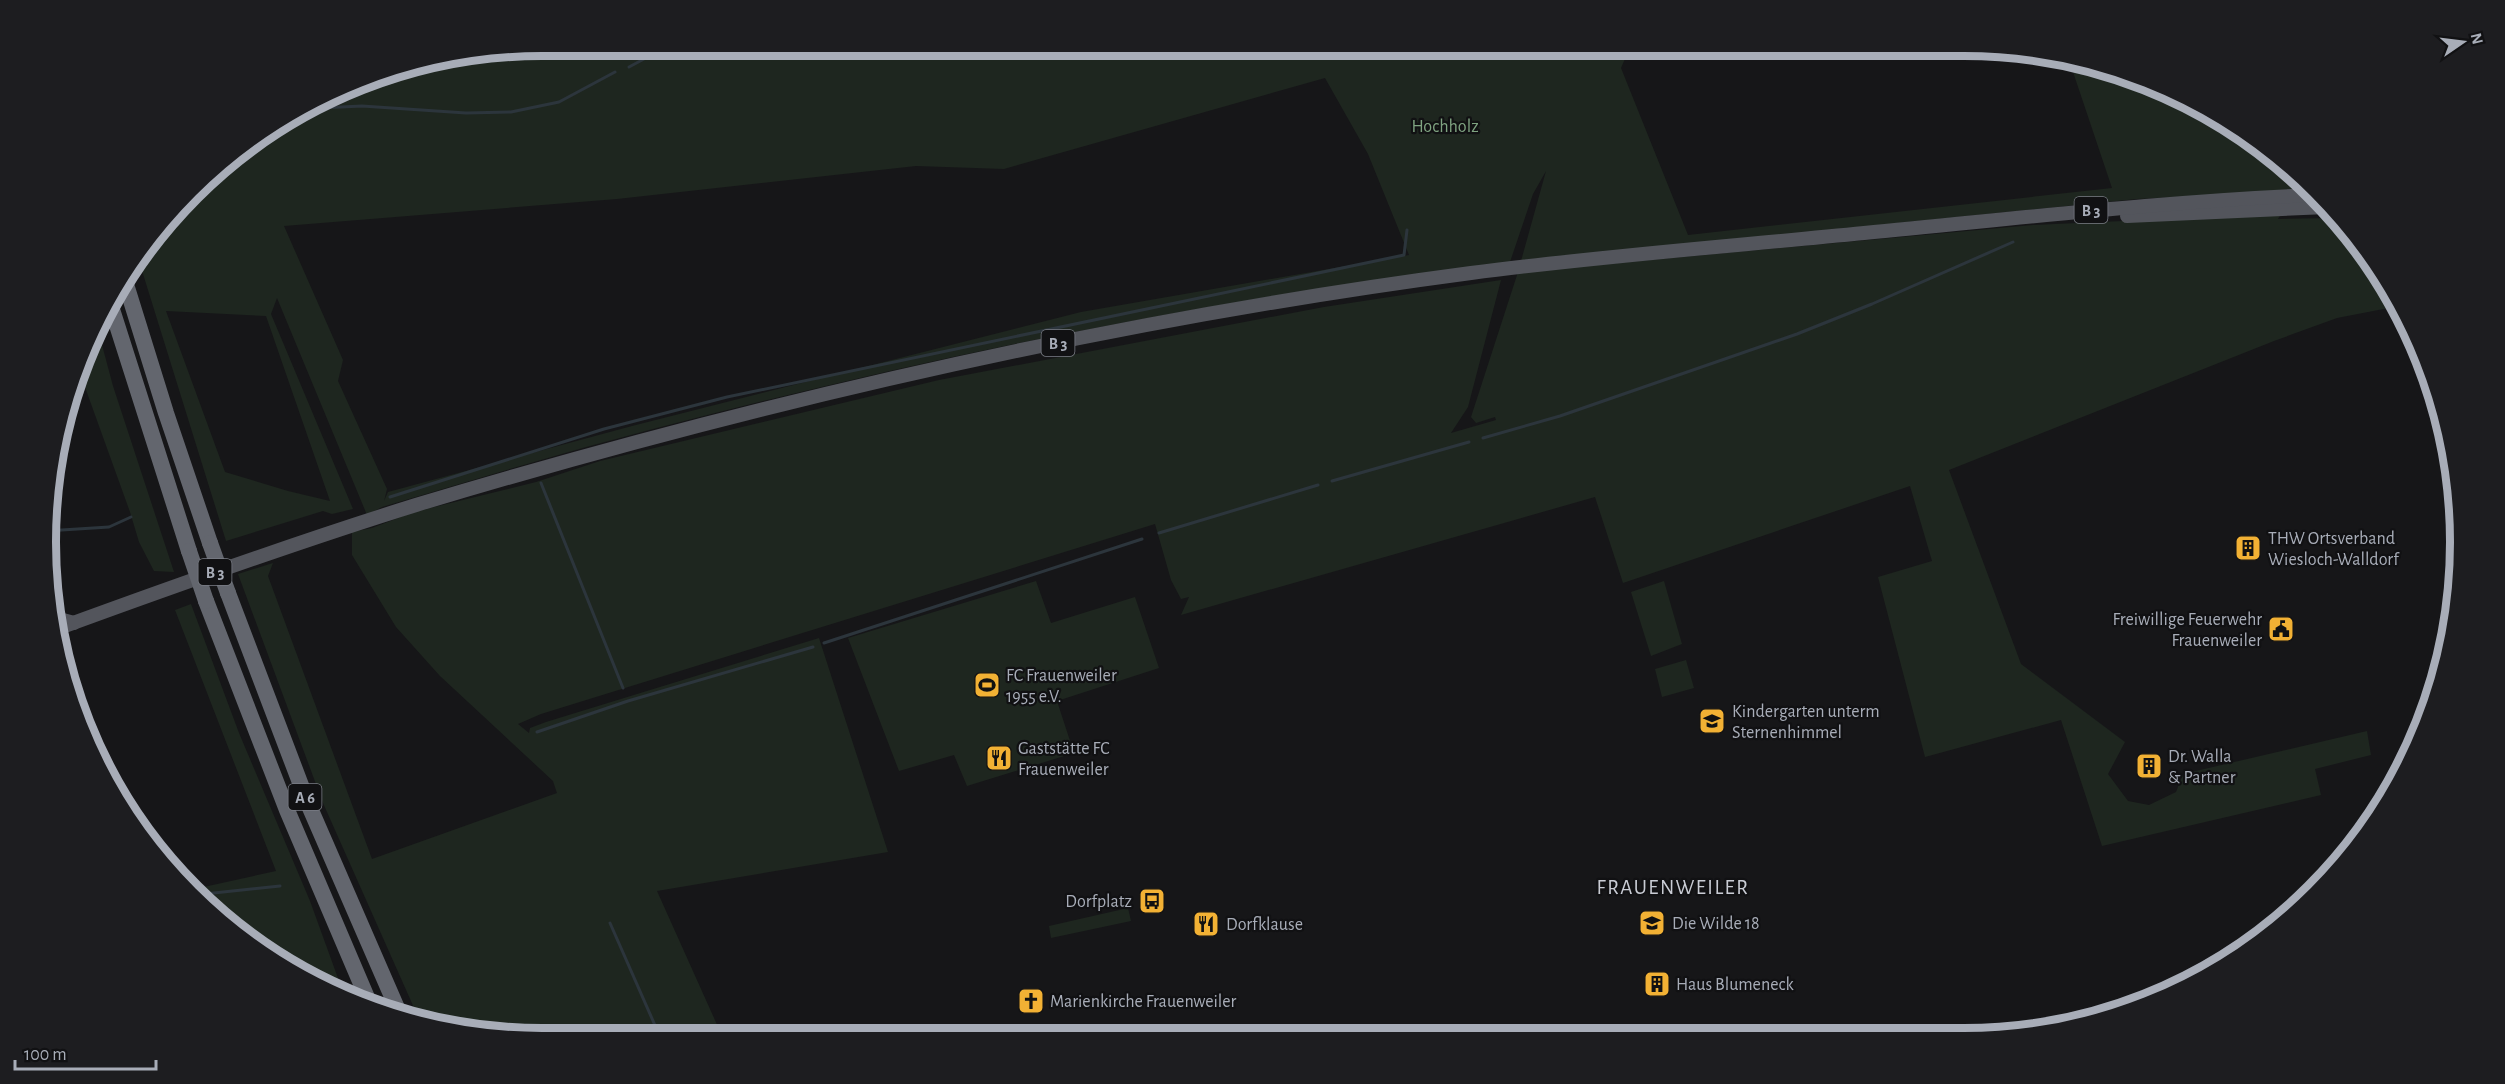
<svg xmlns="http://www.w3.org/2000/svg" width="2505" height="1084" font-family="'Alegreya Sans',sans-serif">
<rect width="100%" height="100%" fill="#161618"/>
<g fill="#1e261f" fill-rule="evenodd">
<path d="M 542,45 L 1631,45 L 1621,68 L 1688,235 L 2112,188 L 2070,63 C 2087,66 2108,66 2125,72 C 2190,96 2264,139 2311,190 L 2137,199 L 1521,261 L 1546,171 L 1533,194 L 1510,262 C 1208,299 910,360 616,439 C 537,460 460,484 382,507 L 367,515 L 277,298 L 271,314 L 353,509 L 332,514 L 323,511 L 226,541 L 139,261 L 215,168 L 294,111 L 382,71 ZM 1325,78 L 1368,154 L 1409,255 L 1081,312 L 632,426 L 388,492 L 384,501 L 387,489 L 338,381 L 343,360 L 284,226 L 617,199 L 916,166 L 1004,169 ZM 166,311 L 266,316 L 330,501 L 288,491 L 225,472 Z"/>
<polygon points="2281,214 2278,219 2337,218 2358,240 2399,306 2337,318 2274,341 1949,470 2021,664 2125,742 2108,774 2128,801 2149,805 2176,792 2183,774 2367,731 2371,755 2315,769 2321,795 2102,846 2061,720 1925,757 1878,577 1932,561 1910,486 1623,583 1595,497 1181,615 1189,597 1181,599 1171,580 1155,524 541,714 518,724 529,733 530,728 546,722 819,638 888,852 657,891 723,1038 542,1039 419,1019 323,803 238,574 273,563 268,576 372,859 557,793 553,781 440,676 396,627 352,555 352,532 372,528 414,512 536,482 600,461 939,380 1324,307 1501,280 1468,407 1451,433 1496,420 1495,417 1476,423 1471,417 1518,272 2033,225"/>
<polygon points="98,330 113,386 174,572 154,571 139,542 130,512 81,376"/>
<polygon points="1036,581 1051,623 1135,597 1159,668 1057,701 1074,753 967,786 954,755 899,771 848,638"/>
<polygon points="1664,581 1682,644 1651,656 1631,592"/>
<polygon points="191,604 239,733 310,901 343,992 239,936 190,890 276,871 175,610"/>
<polygon points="1686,660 1694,688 1662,697 1655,669"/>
<polygon points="1128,908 1131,921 1051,938 1049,926"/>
</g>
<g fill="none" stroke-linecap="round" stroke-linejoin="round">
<g stroke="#2c353c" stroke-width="3">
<polyline points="629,67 670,45"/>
<polyline points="299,109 362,106 466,113 511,112 559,102 615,72"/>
<polyline points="1483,438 1560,416 1797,334 1872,304 2013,242"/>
<polyline points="1332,481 1469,442"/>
<polyline points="541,483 623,688"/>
<polyline points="390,497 604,429 727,397 1404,255 1407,230"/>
<polyline points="46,531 109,527 131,517"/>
<polyline points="1159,533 1318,485"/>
<polyline points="824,643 1142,539"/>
<polyline points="537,732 628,701 813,647"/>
<polyline points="195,895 280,886"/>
<polyline points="610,923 661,1039"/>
</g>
<g stroke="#53555c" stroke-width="14">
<polyline points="2127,216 2327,207"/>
<polyline points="52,617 74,623"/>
<path d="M 54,630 C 174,586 294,543 416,505 C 761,401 1114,320 1471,273 C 1601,256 1733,246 1864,233 C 2014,219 2164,201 2315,195"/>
</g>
<g stroke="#63666e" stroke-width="16">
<polyline points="124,278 166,413 210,543"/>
<polyline points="109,300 189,551"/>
<polyline points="228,593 307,801 400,1015"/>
<polyline points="206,601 287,810 371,1007"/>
</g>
<g stroke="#63666e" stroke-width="16">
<polyline points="210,543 228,593"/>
<polyline points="189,551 206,601"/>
</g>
</g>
<defs>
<g id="building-square" transform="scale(1.35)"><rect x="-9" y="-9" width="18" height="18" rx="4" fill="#f2b134" stroke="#111113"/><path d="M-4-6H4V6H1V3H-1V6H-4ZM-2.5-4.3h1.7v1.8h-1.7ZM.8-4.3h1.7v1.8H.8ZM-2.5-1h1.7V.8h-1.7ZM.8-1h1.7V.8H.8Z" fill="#111"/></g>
<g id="civic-square" transform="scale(1.35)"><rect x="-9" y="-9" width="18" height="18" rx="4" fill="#f2b134" stroke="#111113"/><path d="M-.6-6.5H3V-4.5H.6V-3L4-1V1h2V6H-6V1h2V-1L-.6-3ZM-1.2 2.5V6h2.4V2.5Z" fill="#111"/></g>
<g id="stadium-square" transform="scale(1.35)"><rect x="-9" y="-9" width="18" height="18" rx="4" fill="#f2b134" stroke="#111113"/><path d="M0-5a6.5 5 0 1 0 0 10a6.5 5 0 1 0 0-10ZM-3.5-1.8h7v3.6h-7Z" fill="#111"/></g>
<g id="school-square" transform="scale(1.35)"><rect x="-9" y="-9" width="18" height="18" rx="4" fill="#f2b134" stroke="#111113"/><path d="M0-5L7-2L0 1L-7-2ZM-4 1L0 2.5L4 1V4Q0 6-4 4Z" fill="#111"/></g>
<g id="restaurant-square" transform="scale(1.35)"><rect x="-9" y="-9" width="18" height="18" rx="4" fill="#f2b134" stroke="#111113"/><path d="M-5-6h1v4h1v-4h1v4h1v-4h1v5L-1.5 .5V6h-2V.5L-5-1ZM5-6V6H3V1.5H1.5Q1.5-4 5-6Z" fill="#111"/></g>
<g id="bus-square" transform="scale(1.35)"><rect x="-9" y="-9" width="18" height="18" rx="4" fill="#f2b134" stroke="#111113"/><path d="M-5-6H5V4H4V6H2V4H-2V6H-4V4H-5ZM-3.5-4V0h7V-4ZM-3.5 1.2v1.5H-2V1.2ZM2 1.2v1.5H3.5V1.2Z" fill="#111"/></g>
<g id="church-square" transform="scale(1.35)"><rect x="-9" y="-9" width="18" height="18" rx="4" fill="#f2b134" stroke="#111113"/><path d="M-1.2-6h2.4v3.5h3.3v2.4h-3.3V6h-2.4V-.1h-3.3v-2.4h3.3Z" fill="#111"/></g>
</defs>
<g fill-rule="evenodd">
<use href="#building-square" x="2248" y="548"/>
<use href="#civic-square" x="2281" y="629"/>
<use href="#stadium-square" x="987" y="685"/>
<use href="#school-square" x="1712" y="721"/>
<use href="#restaurant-square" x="999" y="758"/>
<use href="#building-square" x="2149" y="766"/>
<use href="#bus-square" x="1152" y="901"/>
<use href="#school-square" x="1652" y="923"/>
<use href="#restaurant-square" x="1206" y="924"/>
<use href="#building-square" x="1657" y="984"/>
<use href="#church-square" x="1031" y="1001"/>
</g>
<g text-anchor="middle" stroke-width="4.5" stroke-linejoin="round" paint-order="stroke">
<g fill="#111113" stroke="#7b7e86" stroke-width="1.5">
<rect x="2074.5" y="197" width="33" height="26" rx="4.5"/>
<rect x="1041.5" y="330" width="33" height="26" rx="4.5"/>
<rect x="198.5" y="559" width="33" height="26" rx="4.5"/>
<rect x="288.5" y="784" width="33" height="26" rx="4.5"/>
</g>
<g font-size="16" font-weight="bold" fill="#a8adb8">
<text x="2091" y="216">B 3</text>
<text x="1058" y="349">B 3</text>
<text x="215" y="578">B 3</text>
<text x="305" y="803">A 6</text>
</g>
<g font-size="18" fill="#7fa381" stroke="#111113">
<text x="1445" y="132">Hochholz</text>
</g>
<g font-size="18" fill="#a8adb8" stroke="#111113" text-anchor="start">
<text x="2268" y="544">THW Ortsverband<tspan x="2268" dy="21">Wiesloch-Walldorf</tspan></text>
<text x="2262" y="625" text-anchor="end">Freiwillige Feuerwehr<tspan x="2262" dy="21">Frauenweiler</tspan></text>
<text x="1006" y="681">FC Frauenweiler<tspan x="1006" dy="21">1955 e.V.</tspan></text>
<text x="1732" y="717">Kindergarten unterm<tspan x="1732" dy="21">Sternenhimmel</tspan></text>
<text x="1018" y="754">Gaststätte FC<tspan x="1018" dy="21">Frauenweiler</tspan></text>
<text x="2168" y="762">Dr. Walla<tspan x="2168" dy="21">&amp; Partner</tspan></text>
<text x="1132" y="907" text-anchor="end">Dorfplatz</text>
<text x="1672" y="929">Die Wilde 18</text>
<text x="1226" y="930">Dorfklause</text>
<text x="1676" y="990">Haus Blumeneck</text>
<text x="1050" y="1007">Marienkirche Frauenweiler</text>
</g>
<g font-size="21" letter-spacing="1.5" fill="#c9ccd4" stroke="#111113">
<text x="1673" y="894">FRAUENWEILER</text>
</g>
</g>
<path d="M0 0H2505V1084H0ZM542 56H1964A486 486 0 0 1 2450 542V542A486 486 0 0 1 1964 1028H542A486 486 0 0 1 56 542V542A486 486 0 0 1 542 56Z" fill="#1d1d20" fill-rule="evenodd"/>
<path fill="none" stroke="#a8adb8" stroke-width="8" d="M542 56H1964A486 486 0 0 1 2450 542V542A486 486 0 0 1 1964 1028H542A486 486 0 0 1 56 542V542A486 486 0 0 1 542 56Z"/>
<g transform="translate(2463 42) rotate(76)" stroke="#111113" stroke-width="4.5" paint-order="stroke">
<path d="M0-4.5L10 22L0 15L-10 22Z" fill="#a8adb8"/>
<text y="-9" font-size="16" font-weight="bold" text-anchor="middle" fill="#a8adb8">N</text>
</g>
<path d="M15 1060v9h141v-9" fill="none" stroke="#a8adb8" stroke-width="3"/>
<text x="24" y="1060" font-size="18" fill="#a8adb8" stroke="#111113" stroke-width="4.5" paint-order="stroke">100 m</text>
</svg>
